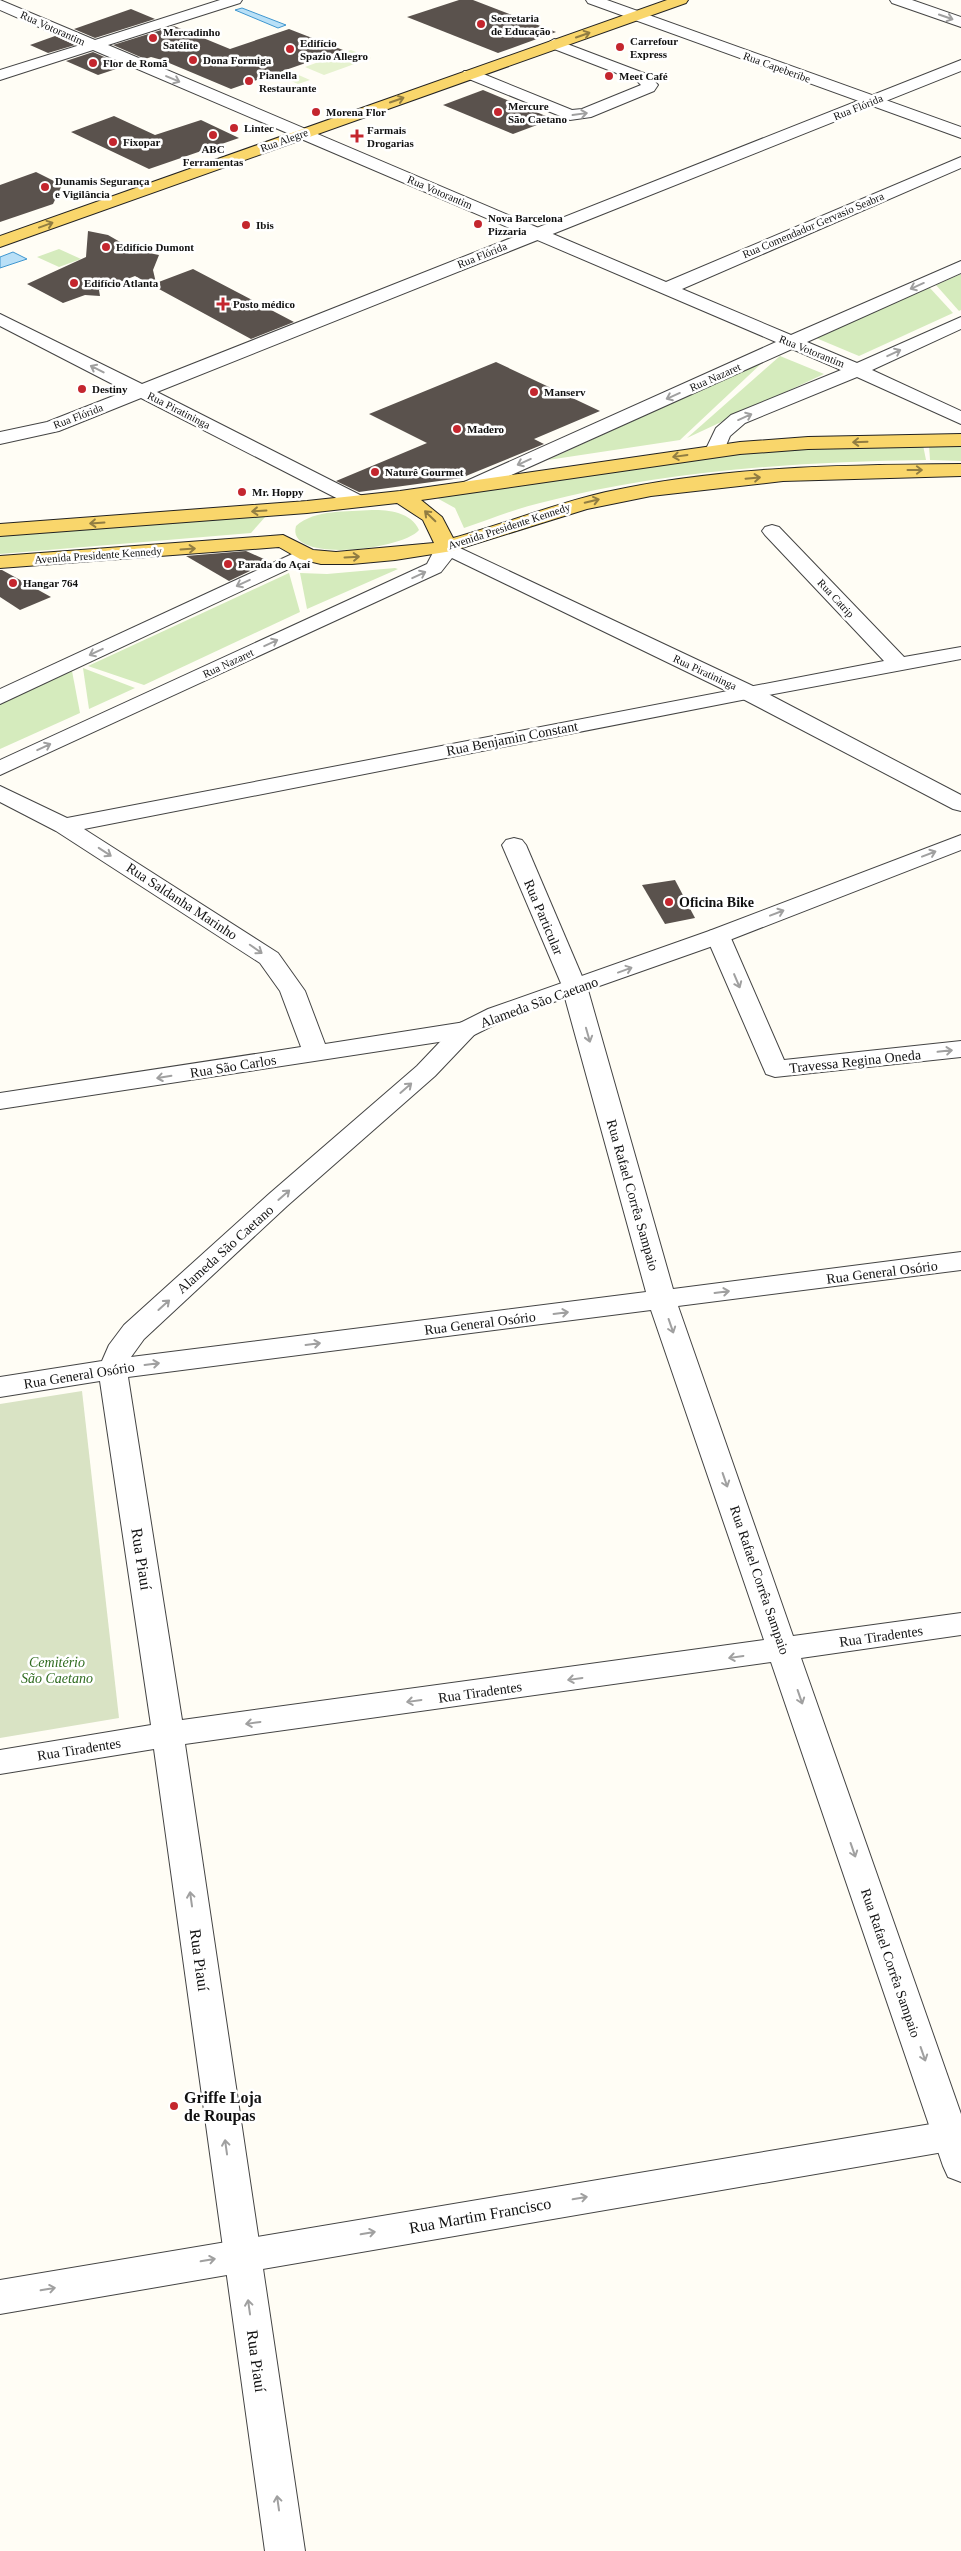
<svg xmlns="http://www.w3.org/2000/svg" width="961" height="2551" font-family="Georgia,serif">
<rect width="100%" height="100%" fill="#fffdf5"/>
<g fill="#d5ebbd">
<polygon points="59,249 81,259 59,267 37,257"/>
<polygon points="961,274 961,310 959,311 936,285"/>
<polygon points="929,287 953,313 859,356 816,338"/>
<polygon points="780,356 824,374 687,438"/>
<polygon points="766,359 680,440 548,460"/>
<path d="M 923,445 L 926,460 C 796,462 666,470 540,503 C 514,509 489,520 464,528 L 455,508 L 435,497 L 716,455 L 857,446 Z"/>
<polygon points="929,445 961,446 961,461 930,460"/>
<path d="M 372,510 C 389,510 411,512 419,530 C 403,550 285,564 296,526 C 315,509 347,512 372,510 Z"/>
<polygon points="266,516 251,533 0,554 0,536"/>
<polygon points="395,568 398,569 307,609 300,573 327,574"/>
<polygon points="289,573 300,612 144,685 88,666"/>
<polygon points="83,668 135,688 89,709"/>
<polygon points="72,671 80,713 0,749 0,704"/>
</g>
<polygon fill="#d9e3c4" points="82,1391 119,1718 0,1738 0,1404"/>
<g fill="#e6f2cf">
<polygon points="351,50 371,58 324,75 305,67"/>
<polygon points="278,66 310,80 298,84 266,70"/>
</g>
<g fill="#b9e0f7" stroke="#3f96cf">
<polygon points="242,8 286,25 278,28 235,10"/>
<polygon points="13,252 27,259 0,268 0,257"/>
</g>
<g fill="#5a524d">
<polygon points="459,0 473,0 556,32 498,53 407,17"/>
<polygon points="131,9 155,19 95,38 74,29"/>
<polygon points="174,26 230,49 289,29 343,50 231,89 162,60 151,57 145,59 113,45"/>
<polygon points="55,36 75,45 48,53 30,45"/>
<polygon points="93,52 125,66 98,75 66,61"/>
<polygon points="483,90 553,119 513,134 443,105"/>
<polygon points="114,116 155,135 201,120 239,138 149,169 71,132"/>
<polygon points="36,172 62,185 53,204 0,222 0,185"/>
<polygon points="88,231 108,235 134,250 159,255 153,270 156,283 193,269 294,322 251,339 135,276 99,290 100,296 85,295 63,303 27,284 86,257"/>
<polygon points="496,362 600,411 534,439 544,444 461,478 359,492 336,481 427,443 369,414"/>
<polygon points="246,551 264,559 250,571 229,581 186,556"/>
<polygon points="0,570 2,570 51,597 20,610 0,597"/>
<polygon points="675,880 695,918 665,924 642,885"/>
</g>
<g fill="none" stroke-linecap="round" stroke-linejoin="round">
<g stroke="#444" stroke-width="2">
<g id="minor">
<polygon points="0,0 95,40 220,0 242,0 240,3 108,45 666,282 961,157 961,168 682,289 791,335 961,261 961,273 807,342 857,363 961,317 961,329 872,370 961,411 961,424 857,377 745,423 730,436 722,455 708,455 705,451 716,428 731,415 841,370 792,349 476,491 462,491 459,487 462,483 776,342 93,50 0,80 0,70 80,45 0,10"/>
<polygon points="586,0 607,0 961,127 961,138 588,3"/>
<polygon points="890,0 912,0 961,17 961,27 892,3"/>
<polygon points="554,39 649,75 658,85 654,91 591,117 570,120 464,77 462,74 464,71 476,71 572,110 582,109 641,85 637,81 549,47 546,44"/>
<polygon points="772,525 779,527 904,657 961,647 961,659 747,699 84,829 278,953 305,991 325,1044 465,1022 474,1025 478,1030 474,1035 465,1038 0,1109 0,1093 301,1047 280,991 260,963 56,831 0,802 0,786 67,818 884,661 765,535 762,531 765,527"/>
<polygon points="514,838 522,840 526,845 587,988 584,993 575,995 566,993 563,988 502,845 506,840"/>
<polygon points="718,929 727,931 730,936 784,1060 961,1041 961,1057 775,1077 766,1074 706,936 709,931"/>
<polygon points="961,2119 961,2149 0,2314 0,2280"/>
</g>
</g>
<g stroke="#444" stroke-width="2">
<g id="tertiary">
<polygon points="961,60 961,71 157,392 364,497 367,501 364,505 350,505 141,398 59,431 0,444 0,432 47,422 126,391 0,326 0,314 142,384"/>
<polygon points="445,541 755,687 961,795 961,811 953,809 739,697 452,558 441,572 0,775 0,760 427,564 438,543"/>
<polygon points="303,549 310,551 313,555 310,559 0,704 0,689"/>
<path d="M 961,835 L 961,850 L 727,941 L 588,990 L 673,1289 L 961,1252 L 961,1270 L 678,1306 L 793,1636 L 961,1613 L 961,1635 L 801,1658 L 961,2114 L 961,2182 L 948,2177 L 943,2166 L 771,1662 L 185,1744 L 305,2551 L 265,2551 L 154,1749 L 0,1774 L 0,1750 L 151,1725 L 100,1381 L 0,1397 L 0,1377 L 102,1361 L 109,1345 L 124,1325 L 269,1194 L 417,1066 L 456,1025 L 488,1009 L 709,931 ZM 565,998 L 646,1292 L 131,1357 L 144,1339 L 287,1206 L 435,1076 L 474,1035 L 506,1019 ZM 651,1310 L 764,1640 L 182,1720 L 128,1377 Z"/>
</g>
</g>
<g stroke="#222" stroke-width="2">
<g id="primary">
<polygon points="667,0 688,0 686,3 0,247 0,236"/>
<path d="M 961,434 L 961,446 L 808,449 L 740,454 L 421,500 L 442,517 L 453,538 C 504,524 554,504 606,492 C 722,466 843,465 961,464 L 961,476 L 783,481 L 651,496 L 587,509 L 452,551 L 395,560 L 352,564 L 321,564 L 300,559 L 279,547 L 0,568 L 0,556 L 283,535 L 313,550 L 336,552 L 434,543 L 423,520 L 397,503 L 307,513 L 0,536 L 0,524 L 307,501 L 400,491 L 740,442 L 808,437 Z"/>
</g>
</g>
<use href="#minor" fill="#fff" fill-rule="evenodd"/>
<use href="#tertiary" fill="#fff" fill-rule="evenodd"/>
<use href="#primary" fill="#f9d66b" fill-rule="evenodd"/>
</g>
<defs><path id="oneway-shaft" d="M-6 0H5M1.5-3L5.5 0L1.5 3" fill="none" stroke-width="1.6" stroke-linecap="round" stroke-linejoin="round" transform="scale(1.25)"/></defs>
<g stroke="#a0a0a0">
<use href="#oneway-shaft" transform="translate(946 17) rotate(19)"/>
<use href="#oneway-shaft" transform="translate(173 79) rotate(23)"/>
<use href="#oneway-shaft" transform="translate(580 114) rotate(-8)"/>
<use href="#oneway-shaft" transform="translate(917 286) rotate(156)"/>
<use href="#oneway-shaft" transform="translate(894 353) rotate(-25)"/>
<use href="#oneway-shaft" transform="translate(97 369) rotate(-153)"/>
<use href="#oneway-shaft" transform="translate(673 396) rotate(156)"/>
<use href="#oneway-shaft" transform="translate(745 417) rotate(-24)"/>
<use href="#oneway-shaft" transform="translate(524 462) rotate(156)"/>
<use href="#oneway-shaft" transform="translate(419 575) rotate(-25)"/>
<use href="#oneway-shaft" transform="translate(243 583) rotate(155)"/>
<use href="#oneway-shaft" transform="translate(271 643) rotate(-25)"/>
<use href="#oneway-shaft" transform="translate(96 652) rotate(155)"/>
<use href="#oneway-shaft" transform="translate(44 747) rotate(-25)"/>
<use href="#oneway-shaft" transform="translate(105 852) rotate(33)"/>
<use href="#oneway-shaft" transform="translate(929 854) rotate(-21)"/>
<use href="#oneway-shaft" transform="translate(777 913) rotate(-21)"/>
<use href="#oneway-shaft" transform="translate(256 949) rotate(35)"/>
<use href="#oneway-shaft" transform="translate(625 970) rotate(-20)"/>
<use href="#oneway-shaft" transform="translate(737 981) rotate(67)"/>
<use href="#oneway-shaft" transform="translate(588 1035) rotate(74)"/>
<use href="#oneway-shaft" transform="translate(945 1051) rotate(-6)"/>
<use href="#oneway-shaft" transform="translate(164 1077) rotate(171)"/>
<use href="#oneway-shaft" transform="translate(406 1088) rotate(-41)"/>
<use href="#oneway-shaft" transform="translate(284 1195) rotate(-41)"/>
<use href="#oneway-shaft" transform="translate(722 1292) rotate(-7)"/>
<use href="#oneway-shaft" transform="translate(164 1305) rotate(-42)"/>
<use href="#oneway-shaft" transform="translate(561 1313) rotate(-7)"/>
<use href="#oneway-shaft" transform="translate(671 1326) rotate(71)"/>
<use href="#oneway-shaft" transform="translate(313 1344) rotate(-7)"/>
<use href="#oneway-shaft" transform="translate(152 1364) rotate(-7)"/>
<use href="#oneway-shaft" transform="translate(725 1480) rotate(71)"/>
<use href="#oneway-shaft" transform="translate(736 1657) rotate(172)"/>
<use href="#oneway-shaft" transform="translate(575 1679) rotate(172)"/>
<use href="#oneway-shaft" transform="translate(800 1697) rotate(71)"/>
<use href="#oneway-shaft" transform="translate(414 1701) rotate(172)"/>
<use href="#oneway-shaft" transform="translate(253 1723) rotate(172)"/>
<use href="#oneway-shaft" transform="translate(853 1850) rotate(71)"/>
<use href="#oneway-shaft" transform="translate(191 1899) rotate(-98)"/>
<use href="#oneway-shaft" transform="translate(923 2054) rotate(71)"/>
<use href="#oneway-shaft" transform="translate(226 2147) rotate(-98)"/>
<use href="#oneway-shaft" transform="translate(580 2198) rotate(-10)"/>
<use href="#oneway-shaft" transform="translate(368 2233) rotate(-10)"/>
<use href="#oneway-shaft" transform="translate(208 2260) rotate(-10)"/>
<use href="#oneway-shaft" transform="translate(48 2289) rotate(-10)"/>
<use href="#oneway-shaft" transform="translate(249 2307) rotate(-98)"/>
<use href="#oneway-shaft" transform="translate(278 2503) rotate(-98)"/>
</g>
<g stroke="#917d42">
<use href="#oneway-shaft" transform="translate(583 35) rotate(-19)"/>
<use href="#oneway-shaft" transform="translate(397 100) rotate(-19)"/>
<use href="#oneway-shaft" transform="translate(46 225) rotate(-20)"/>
<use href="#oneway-shaft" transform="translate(860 442) rotate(178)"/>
<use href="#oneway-shaft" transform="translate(680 456) rotate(172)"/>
<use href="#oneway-shaft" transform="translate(915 470)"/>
<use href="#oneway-shaft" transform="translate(753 478) rotate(-5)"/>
<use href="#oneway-shaft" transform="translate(592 501) rotate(-13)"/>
<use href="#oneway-shaft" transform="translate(259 511) rotate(176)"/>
<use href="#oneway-shaft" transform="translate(430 516) rotate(-136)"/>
<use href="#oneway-shaft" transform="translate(97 523) rotate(176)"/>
<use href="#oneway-shaft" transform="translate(188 549) rotate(-4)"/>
<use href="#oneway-shaft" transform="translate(352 557) rotate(-3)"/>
</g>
<g fill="#c4262e" stroke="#fff" stroke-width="2">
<circle cx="481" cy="24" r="5"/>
<circle cx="153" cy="38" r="5"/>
<circle cx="620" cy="47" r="5"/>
<circle cx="290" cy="49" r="5"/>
<circle cx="193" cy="60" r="5"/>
<circle cx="93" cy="63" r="5"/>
<circle cx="609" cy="76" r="5"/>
<circle cx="249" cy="81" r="5"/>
<circle cx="316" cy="112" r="5"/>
<circle cx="498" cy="112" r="5"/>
<circle cx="234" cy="128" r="5"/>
<circle cx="213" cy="135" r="5"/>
<path d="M354.5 128.5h5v5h5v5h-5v5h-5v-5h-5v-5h5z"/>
<circle cx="113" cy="142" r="5"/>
<circle cx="45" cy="187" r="5"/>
<circle cx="478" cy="224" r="5"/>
<circle cx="246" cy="225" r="5"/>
<circle cx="106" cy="247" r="5"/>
<circle cx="74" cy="283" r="5"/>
<path d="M220.5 296.5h5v5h5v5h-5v5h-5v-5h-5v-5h5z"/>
<circle cx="82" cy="389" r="5"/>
<circle cx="534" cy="392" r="5"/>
<circle cx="457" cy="429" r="5"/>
<circle cx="375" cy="472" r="5"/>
<circle cx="242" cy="492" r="5"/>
<circle cx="228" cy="564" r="5"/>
<circle cx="13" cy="583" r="5"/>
<circle cx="669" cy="902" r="5"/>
<circle cx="174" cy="2106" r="5"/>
</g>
<g text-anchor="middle" stroke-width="5" stroke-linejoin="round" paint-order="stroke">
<g font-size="11" font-weight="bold" fill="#111" stroke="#fff" text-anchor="start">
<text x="491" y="22">Secretaria<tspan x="491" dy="13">de Educação</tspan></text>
<text x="163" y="36">Mercadinho<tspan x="163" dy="13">Satélite</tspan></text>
<text x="630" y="45">Carrefour<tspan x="630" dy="13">Express</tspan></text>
<text x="300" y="47">Edifício<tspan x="300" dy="13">Spazio Allegro</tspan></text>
<text x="203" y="64">Dona Formiga</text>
<text x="103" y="67">Flor de Romã</text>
<text x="259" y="79">Pianella<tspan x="259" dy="13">Restaurante</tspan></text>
<text x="619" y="80">Meet Café</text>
<text x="508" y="110">Mercure<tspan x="508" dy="13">São Caetano</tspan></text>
<text x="326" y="116">Morena Flor</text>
<text x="244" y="132">Lintec</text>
<text x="367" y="134">Farmais<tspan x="367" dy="13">Drogarias</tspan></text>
<text x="123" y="146">Fixopar</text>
<text x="213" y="153" text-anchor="middle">ABC<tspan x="213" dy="13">Ferramentas</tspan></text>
<text x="55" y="185">Dunamis Segurança<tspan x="55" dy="13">e Vigilância</tspan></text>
<text x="488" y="222">Nova Barcelona<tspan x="488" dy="13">Pizzaria</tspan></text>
<text x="256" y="229">Ibis</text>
<text x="116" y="251">Edifício Dumont</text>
<text x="84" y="287">Edifício Atlanta</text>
<text x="233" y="308">Posto médico</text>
<text x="92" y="393">Destiny</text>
<text x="544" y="396">Manserv</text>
<text x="467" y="433">Madero</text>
<text x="385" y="476">Naturê Gourmet</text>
<text x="252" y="496">Mr. Hoppy</text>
<text x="238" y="568">Parada do Açaí</text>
<text x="23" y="587">Hangar 764</text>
</g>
<g font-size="11" fill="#111" stroke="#fff">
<text transform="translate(53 28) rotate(24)" y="4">Rua Votorantim</text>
<text transform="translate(777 67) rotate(20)" y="4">Rua Capeberibe</text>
<text transform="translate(858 107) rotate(-22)" y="4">Rua Flórida</text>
<text transform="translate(284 140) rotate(-20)" y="4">Rua Alegre</text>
<text transform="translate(440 192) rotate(23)" y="4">Rua Votorantim</text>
<text transform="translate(813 225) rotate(-23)" y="4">Rua Comendador Gervasio Seabra</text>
<text transform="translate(482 255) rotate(-22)" y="4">Rua Flórida</text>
<text transform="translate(812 351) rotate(22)" y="4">Rua Votorantim</text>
<text transform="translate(715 377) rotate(-24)" y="4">Rua Nazaret</text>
<text transform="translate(179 410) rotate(27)" y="4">Rua Piratininga</text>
<text transform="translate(78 416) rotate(-21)" y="4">Rua Flórida</text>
<text transform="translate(509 526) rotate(-18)" y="4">Avenida Presidente Kennedy</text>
<text transform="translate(98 555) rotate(-4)" y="4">Avenida Presidente Kennedy</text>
<text transform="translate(836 598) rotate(47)" y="4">Rua Catrip</text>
<text transform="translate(228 663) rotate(-25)" y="4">Rua Nazaret</text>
<text transform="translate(705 672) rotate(25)" y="4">Rua Piratininga</text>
</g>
<g font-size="14" fill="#111" stroke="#fff">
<text transform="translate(512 738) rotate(-11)" y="5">Rua Benjamin Constant</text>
<text transform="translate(182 901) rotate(33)" y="5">Rua Saldanha Marinho</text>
<text transform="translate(544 917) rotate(67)" y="5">Rua Particular</text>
<text transform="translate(539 1002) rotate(-20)" y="5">Alameda São Caetano</text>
<text transform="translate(855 1061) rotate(-6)" y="5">Travessa Regina Oneda</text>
<text transform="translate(233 1066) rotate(-9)" y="5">Rua São Carlos</text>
<text transform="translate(633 1195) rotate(74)" y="5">Rua Rafael Corrêa Sampaio</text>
<text transform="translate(225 1249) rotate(-42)" y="5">Alameda São Caetano</text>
<text transform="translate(882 1272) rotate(-7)" y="5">Rua General Osório</text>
<text transform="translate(480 1323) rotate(-7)" y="5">Rua General Osório</text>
<text transform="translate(79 1375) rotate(-9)" y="5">Rua General Osório</text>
<text transform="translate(760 1580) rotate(71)" y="5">Rua Rafael Corrêa Sampaio</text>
<text transform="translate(881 1636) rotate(-8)" y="5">Rua Tiradentes</text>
<text transform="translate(480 1692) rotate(-8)" y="5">Rua Tiradentes</text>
<text transform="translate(79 1749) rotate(-9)" y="5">Rua Tiradentes</text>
<text transform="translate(891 1963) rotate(71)" y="5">Rua Rafael Corrêa Sampaio</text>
</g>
<g font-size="14" font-weight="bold" fill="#111" stroke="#fff" text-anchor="start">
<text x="679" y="907">Oficina Bike</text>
</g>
<g font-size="14" font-style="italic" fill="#2f6b1f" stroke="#fff">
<text x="57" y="1667">Cemitério<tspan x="57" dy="16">São Caetano</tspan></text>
</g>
<g font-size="16" fill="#111" stroke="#fff">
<text transform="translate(142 1559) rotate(81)" y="6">Rua Piauí</text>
<text transform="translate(200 1960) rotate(82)" y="6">Rua Piauí</text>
<text transform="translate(480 2215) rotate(-10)" y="6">Rua Martim Francisco</text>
<text transform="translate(257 2361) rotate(82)" y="6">Rua Piauí</text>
</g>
<g font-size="16" font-weight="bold" fill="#111" stroke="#fff" text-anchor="start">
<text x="184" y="2103">Griffe Loja<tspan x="184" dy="18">de Roupas</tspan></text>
</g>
</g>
</svg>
